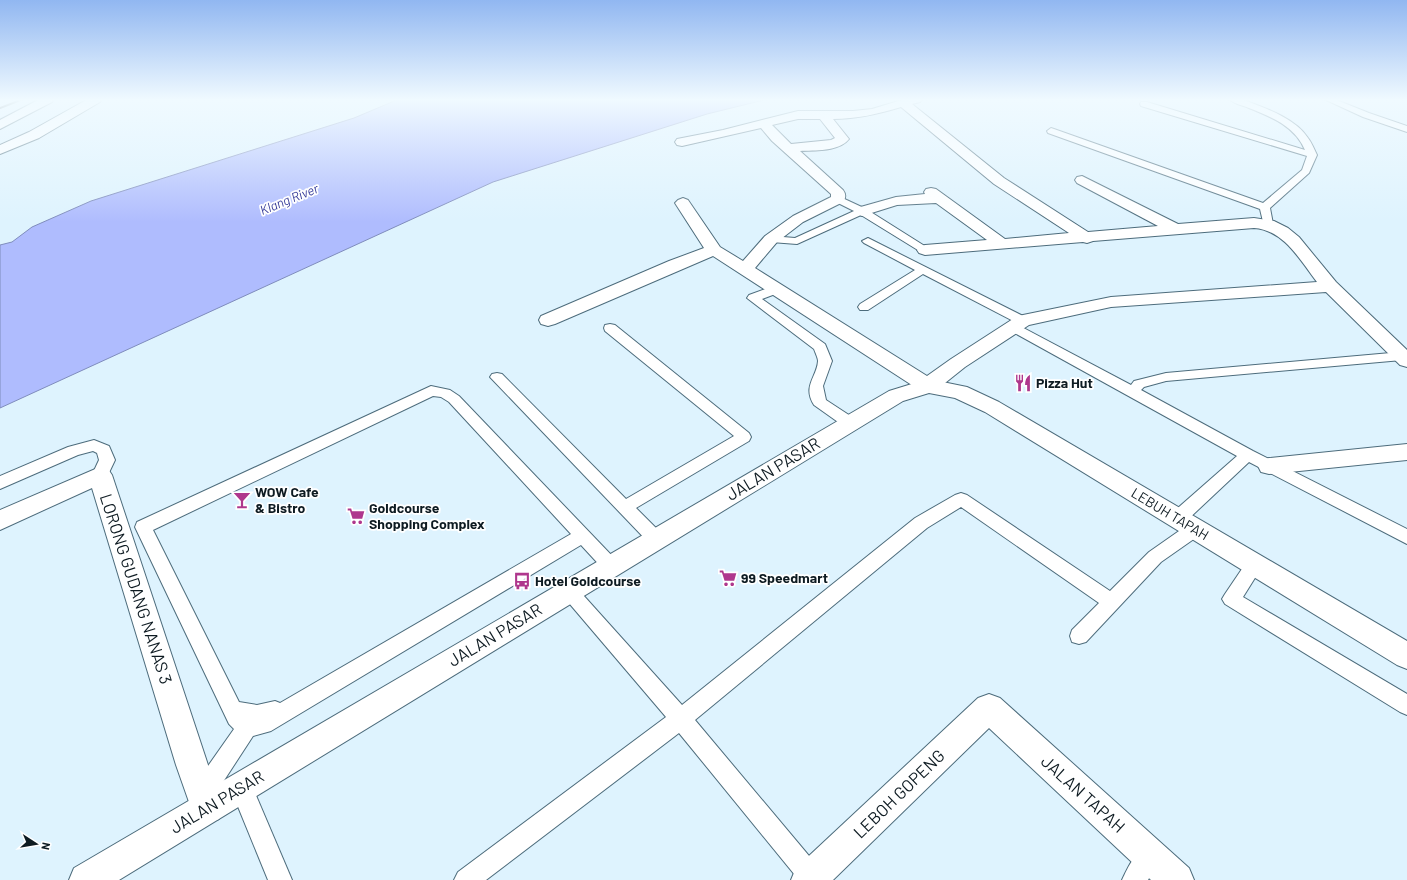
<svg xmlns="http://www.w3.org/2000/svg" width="1407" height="880" font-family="Barlow,sans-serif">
<rect width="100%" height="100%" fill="#def3fe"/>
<polygon fill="#afbcfe" stroke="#7f8cbc" points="399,99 768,99 707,114 493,182 0,408 0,245 12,242 32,227 91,201 354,118"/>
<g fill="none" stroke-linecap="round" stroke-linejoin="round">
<g stroke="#4d6c7c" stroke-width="2">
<g id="lane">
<path d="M 1229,99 L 1239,99 L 1244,100 C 1265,108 1295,118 1308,138 C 1312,143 1314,149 1317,155 L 1309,173 L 1270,208 L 1273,224 L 1272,226 L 1264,226 L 1260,209 L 1048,133 L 1047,131 L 1051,128 L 1054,129 L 1263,203 L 1302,170 L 1307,156 L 1141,106 L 1140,104 L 1141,102 L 1147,102 L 1305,150 C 1295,126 1271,117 1249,108 C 1242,105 1234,104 1229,99 Z"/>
<polygon points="1324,99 1334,99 1369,113 1407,126 1407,132 1363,117"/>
<polygon points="838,196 866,209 931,250 929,252 921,252 861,215 797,244 771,242 766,239 771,236 795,238 854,211 834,201 833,199 834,197"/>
<polygon points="868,238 1027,318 1029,321 1027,324 1019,324 923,274 868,310 860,310 858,307 860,304 915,270 864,243 862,241"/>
<path d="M 774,286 L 778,287 L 780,290 L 778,293 L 762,299 L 825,344 L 832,361 L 823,386 L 826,400 L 855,419 L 857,423 L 855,427 L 850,428 L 845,427 L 814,405 C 802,386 817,377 818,361 C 818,358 815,352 814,349 L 747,298 L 749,295 Z"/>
<polygon points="1014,323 1131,385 1134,381 1166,373 1402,352 1407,353 1407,358 1402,360 1166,381 1144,387 1141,390 1253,451 1407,529 1407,544 1249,462 1183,524 1177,525 1171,524 1169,519 1171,514 1237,456 1009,330 1008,327 1009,324"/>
<polygon points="610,324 615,325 749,433 751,437 749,441 636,508 662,534 664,539 662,544 656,546 650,544 490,377 492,374 497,373 502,374 626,499 734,436 605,331 604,328 605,325"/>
<path d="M 431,386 L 450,390 L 459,396 L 617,561 L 620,566 L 617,571 L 611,573 L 605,571 L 581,545 L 271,731 L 253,736 L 210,802 L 202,805 L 194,802 L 191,794 L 194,786 L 234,729 L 229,724 L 135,527 L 137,522 ZM 433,396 L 441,397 L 449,402 L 571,534 L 280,703 L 275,701 L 257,705 L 239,702 L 153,530 Z"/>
<polygon points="94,440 109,446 115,460 106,479 100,481 94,479 92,475 99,460 97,453 93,451 78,455 0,489 0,476 68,447"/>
<polygon points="961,493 967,495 1110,591 1149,552 1189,524 1195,522 1201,524 1203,529 1201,534 1161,562 1086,642 1079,644 1072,642 1070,636 1072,630 1099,603 961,507 927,528 695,720 820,869 824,877 823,880 799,880 679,733 486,880 454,880 458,872 666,717 563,596 560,591 563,586 569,583 575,586 682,705 915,518 955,495"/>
<polygon points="1254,558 1260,560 1263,565 1243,597 1407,694 1407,715 1400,712 1225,604 1222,599 1225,594 1248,560"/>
<polygon points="241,776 249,779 292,880 268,880 230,787 233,779"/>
<path d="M 1150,844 L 1158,848 L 1162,856 L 1148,880 L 1122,880 C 1128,867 1136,850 1150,844 Z"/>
</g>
</g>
<g stroke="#4d6c7c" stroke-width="2">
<g id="street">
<polygon points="40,99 54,99 52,102 0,129 0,120"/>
<path d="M 905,99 L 922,99 L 920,102 L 912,104 L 1004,178 L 1088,232 L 1158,226 L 1077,183 L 1075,180 L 1077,177 L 1082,176 L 1178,224 L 1254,218 L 1274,221 L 1288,228 L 1299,237 L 1336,282 L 1407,350 L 1407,367 L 1400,365 L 1326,292 L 1111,307 L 1029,325 L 965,367 L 935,391 L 928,393 L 921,391 L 713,256 L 555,324 L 548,326 L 541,324 L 539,320 L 541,316 L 669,261 L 704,248 L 675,203 L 678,200 L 683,198 L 688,200 L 720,247 L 743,261 L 765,236 L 793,216 L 831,197 L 831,194 L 772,141 L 761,128 L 682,146 L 677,145 L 675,142 L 677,139 L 723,130 L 798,111 L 853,111 L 872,109 ZM 901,107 L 994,184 L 1069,233 L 1005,239 L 936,189 L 931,188 L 926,189 L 924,192 L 925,194 L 896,197 L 857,208 L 854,211 L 857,214 L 862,216 L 897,205 L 936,203 L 987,240 L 925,245 L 919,247 L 917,250 L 919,253 L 925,255 L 1083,242 L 1087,243 L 1093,241 L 1254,228 C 1284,230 1300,260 1317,282 L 1111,297 L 1023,315 L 1016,317 L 951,359 L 927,376 L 755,268 L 777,242 L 803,222 L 843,202 C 846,198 846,194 843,190 L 800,151 C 814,150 839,152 849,139 L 833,119 C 857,119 878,114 901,107 ZM 798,119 L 820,119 L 835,138 L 831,140 L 791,144 L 772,125 Z"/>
<polygon points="1407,444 1407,460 1269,474 1261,472 1258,466 1261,460 1269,458"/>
<polygon points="100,467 108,469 112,475 208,765 223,807 219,819 207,823 195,819 176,765 92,488 0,530 0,510"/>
<polygon points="989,694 1000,698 1189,868 1194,880 1151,880 989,728 833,880 791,880 796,868 978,698"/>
</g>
</g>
<g stroke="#4d6c7c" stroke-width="2">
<polygon id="secondary" points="88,99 102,99 100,102 39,138 0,154 0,145 29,132"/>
</g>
<g stroke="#4d6c7c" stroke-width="2">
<polygon id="highway" points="928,379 967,387 999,402 1407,641 1407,669 1397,665 985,412 955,398 929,393 903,401 119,880 69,880 74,868 889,391"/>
</g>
<use href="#lane" fill="#fff" fill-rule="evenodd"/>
<use href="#street" fill="#fff" fill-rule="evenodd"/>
<use href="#secondary" fill="#fff" fill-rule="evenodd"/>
<use href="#highway" fill="#fff" fill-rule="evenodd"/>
<polyline stroke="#2e3c44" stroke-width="2" points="0,108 23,99"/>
</g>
<linearGradient id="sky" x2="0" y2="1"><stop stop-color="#91b7f1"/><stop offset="0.45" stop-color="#f0faff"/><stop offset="1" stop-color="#f0faff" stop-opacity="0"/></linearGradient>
<rect width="1407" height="222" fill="url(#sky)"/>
<defs>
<g id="restaurant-bare" transform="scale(1.38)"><path d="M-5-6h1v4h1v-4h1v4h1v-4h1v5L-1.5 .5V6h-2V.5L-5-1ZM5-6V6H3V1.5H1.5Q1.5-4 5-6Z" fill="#af378d" stroke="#fff" stroke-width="2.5" paint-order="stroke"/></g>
<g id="bar-bare" transform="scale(1.38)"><path d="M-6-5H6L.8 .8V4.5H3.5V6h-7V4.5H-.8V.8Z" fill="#af378d" stroke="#fff" stroke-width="2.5" paint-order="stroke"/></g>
<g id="supermarket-bare" transform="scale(1.38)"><path d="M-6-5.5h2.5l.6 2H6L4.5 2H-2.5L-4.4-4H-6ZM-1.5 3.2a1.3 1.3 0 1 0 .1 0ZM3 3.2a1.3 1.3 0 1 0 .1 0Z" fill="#af378d" stroke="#fff" stroke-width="2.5" paint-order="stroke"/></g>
<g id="bus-bare" transform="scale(1.38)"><path d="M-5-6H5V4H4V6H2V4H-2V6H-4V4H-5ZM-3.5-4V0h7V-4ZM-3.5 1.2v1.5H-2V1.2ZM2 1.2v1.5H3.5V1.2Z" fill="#af378d" stroke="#fff" stroke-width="2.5" paint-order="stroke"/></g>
</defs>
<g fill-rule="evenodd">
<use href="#restaurant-bare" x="1023" y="383"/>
<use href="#bar-bare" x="242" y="500"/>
<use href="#supermarket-bare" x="356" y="516"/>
<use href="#supermarket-bare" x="728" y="578"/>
<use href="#bus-bare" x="522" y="581"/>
</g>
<g text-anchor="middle" stroke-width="3.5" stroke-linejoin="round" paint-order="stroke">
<g font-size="13" font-style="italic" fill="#393f9b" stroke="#fff">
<text transform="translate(289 199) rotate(-22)" y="5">Klang River</text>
</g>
<g font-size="14" font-weight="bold" fill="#0e1b22" stroke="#fff" text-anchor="start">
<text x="1036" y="388">Pizza Hut</text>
<text x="255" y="497">WOW Cafe<tspan x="255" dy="16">&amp; Bistro</tspan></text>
<text x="369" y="513">Goldcourse<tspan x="369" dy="16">Shopping Complex</tspan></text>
<text x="741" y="583">99 Speedmart</text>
<text x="535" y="586">Hotel Goldcourse</text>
</g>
<g font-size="14" fill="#0e1b22" stroke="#fff">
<text transform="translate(1170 514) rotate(31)" y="5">LEBUH TAPAH</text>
</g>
<g font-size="17" fill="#0e1b22" stroke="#fff">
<text transform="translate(773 469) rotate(-31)" y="6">JALAN PASAR</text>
<text transform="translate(136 589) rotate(72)" y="6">LORONG GUDANG NANAS 3</text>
<text transform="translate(495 635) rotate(-31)" y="6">JALAN PASAR</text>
<text transform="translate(899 794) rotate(-44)" y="6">LEBOH GOPENG</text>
<text transform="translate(1083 794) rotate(42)" y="6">JALAN TAPAH</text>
<text transform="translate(217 802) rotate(-31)" y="6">JALAN PASAR</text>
</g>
</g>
<g transform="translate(36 844) rotate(102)" stroke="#ffffff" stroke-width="3" paint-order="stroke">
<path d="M0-3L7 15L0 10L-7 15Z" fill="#0e1b22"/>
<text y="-6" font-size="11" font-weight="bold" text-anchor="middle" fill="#0e1b22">N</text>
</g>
</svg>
